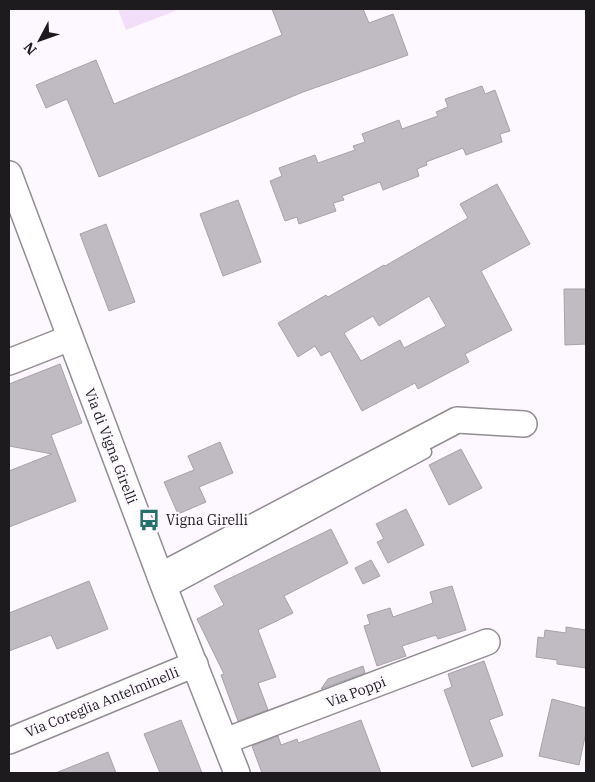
<svg xmlns="http://www.w3.org/2000/svg" width="595" height="782" font-family="'IBM Plex Serif',serif">
<rect width="100%" height="100%" fill="#fdf8ff"/>
<polygon fill="#f3def9" points="118,9 180,9 126,30"/>
<g fill="#c0bbc2" stroke="#a7a2a8" fill-rule="evenodd">
<polygon points="272,9 363,9 369,23 393,14 408,55 303,92 99,177 67,99 46,108 36,85 96,60 114,104 282,35"/>
<polygon points="482,86 485,94 495,90 510,131 500,134 502,142 466,155 463,148 426,162 427,165 417,169 419,176 383,190 380,182 342,196 344,200 333,203 336,211 299,224 297,217 285,221 270,181 282,176 279,168 315,155 318,163 355,150 353,146 365,142 362,134 399,120 402,129 438,116 436,112 448,107 445,99"/>
<path d="M 497,184 L 530,244 L 481,271 L 512,330 L 465,354 L 469,362 L 418,389 L 415,383 L 362,411 L 330,351 L 321,356 L 315,346 L 298,357 L 278,323 L 326,295 L 328,297 L 384,265 L 385,266 L 468,218 L 460,204 ZM 429,296 L 446,326 L 404,348 L 400,340 L 361,361 L 344,333 L 373,316 L 379,326 Z"/>
<polygon points="238,200 261,262 223,276 200,214"/>
<polygon points="106,224 135,302 109,311 80,234"/>
<polygon points="564,289 586,289 586,344 565,345"/>
<polygon points="60,364 82,423 51,435 76,501 9,527 9,471 52,454 9,446 9,384"/>
<polygon points="220,442 233,473 199,487 206,502 178,514 164,482 194,470 188,456"/>
<polygon points="461,449 482,488 449,505 429,465"/>
<polygon points="406,509 424,545 388,563 377,542 384,539 376,524"/>
<polygon points="331,529 348,563 284,596 293,613 258,630 276,677 258,683 268,710 238,721 221,675 224,674 197,619 224,605 214,586"/>
<polygon points="371,560 380,576 363,584 355,568"/>
<polygon points="89,581 108,629 57,649 51,635 9,651 9,613"/>
<polygon points="452,586 466,630 438,639 436,635 402,646 406,656 377,666 364,626 370,624 367,615 390,608 393,617 433,603 430,592"/>
<polygon points="566,627 586,630 586,668 557,664 557,660 536,657 538,637 544,638 545,630 566,633"/>
<polygon points="484,661 503,715 489,720 503,756 472,767 444,690 452,687 448,674"/>
<polygon points="363,666 365,673 321,689 328,679"/>
<polygon points="552,699 586,708 586,732 579,765 539,756"/>
<polygon points="181,720 202,773 160,773 144,734"/>
<polygon points="361,720 381,773 262,773 252,746 278,736 281,745 297,739 298,743"/>
<polygon points="108,752 116,773 58,773 58,772"/>
</g>
<g fill="none" stroke-linecap="round" stroke-linejoin="round">
<g stroke="#918d93" stroke-width="15">
<polyline id="service" points="166,592 425,452"/>
</g>
<g stroke="#918d93" stroke-width="28">
<g id="minor">
<polyline points="9,174 166,592 237,773"/>
<polyline points="9,362 70,338"/>
<polyline points="160,576 457,420 524,424"/>
<polyline points="9,741 195,664"/>
<polyline points="225,741 487,642"/>
</g>
</g>
<use href="#service" stroke="#fff" stroke-width="12"/>
<use href="#minor" stroke="#fff" stroke-width="25"/>
</g>
<defs>
<g id="bus-bare" transform="scale(1.725)"><path d="M-5-6H5V4H4V6H2V4H-2V6H-4V4H-5ZM-3.5-4V0h7V-4ZM-3.5 1.2v1.5H-2V1.2ZM2 1.2v1.5H3.5V1.2Z" fill="#27716c" stroke="#fdf8ff" stroke-width="2.5" paint-order="stroke"/></g>
</defs>
<g fill-rule="evenodd">
<use href="#bus-bare" x="149" y="520"/>
</g>
<g text-anchor="middle" stroke-width="4.5" stroke-linejoin="round" paint-order="stroke">
<g font-size="14" fill="#1d1b1d" stroke="#fdf8ff">
<text transform="translate(111 446) rotate(69)" y="5">Via di Vigna Girelli</text>
<text transform="translate(356 692) rotate(-21)" y="5">Via Poppi</text>
<text transform="translate(102 702) rotate(-22)" y="5">Via Coreglia Antelminelli</text>
</g>
<g font-size="14" fill="#1d1b1d" stroke="#fdf8ff" text-anchor="start">
<text x="166" y="525">Vigna Girelli</text>
</g>
</g>
<rect width="595" height="782" fill="none" stroke="#1d1b1d" stroke-width="20"/>
<g transform="translate(40 40) rotate(229)" stroke="#fdf8ff" stroke-width="4" paint-order="stroke">
<path d="M0-4L9 19L0 12L-9 19Z" fill="#1d1b1d"/>
<text y="-8" font-size="14" font-weight="bold" text-anchor="middle" fill="#1d1b1d">N</text>
</g>
</svg>
